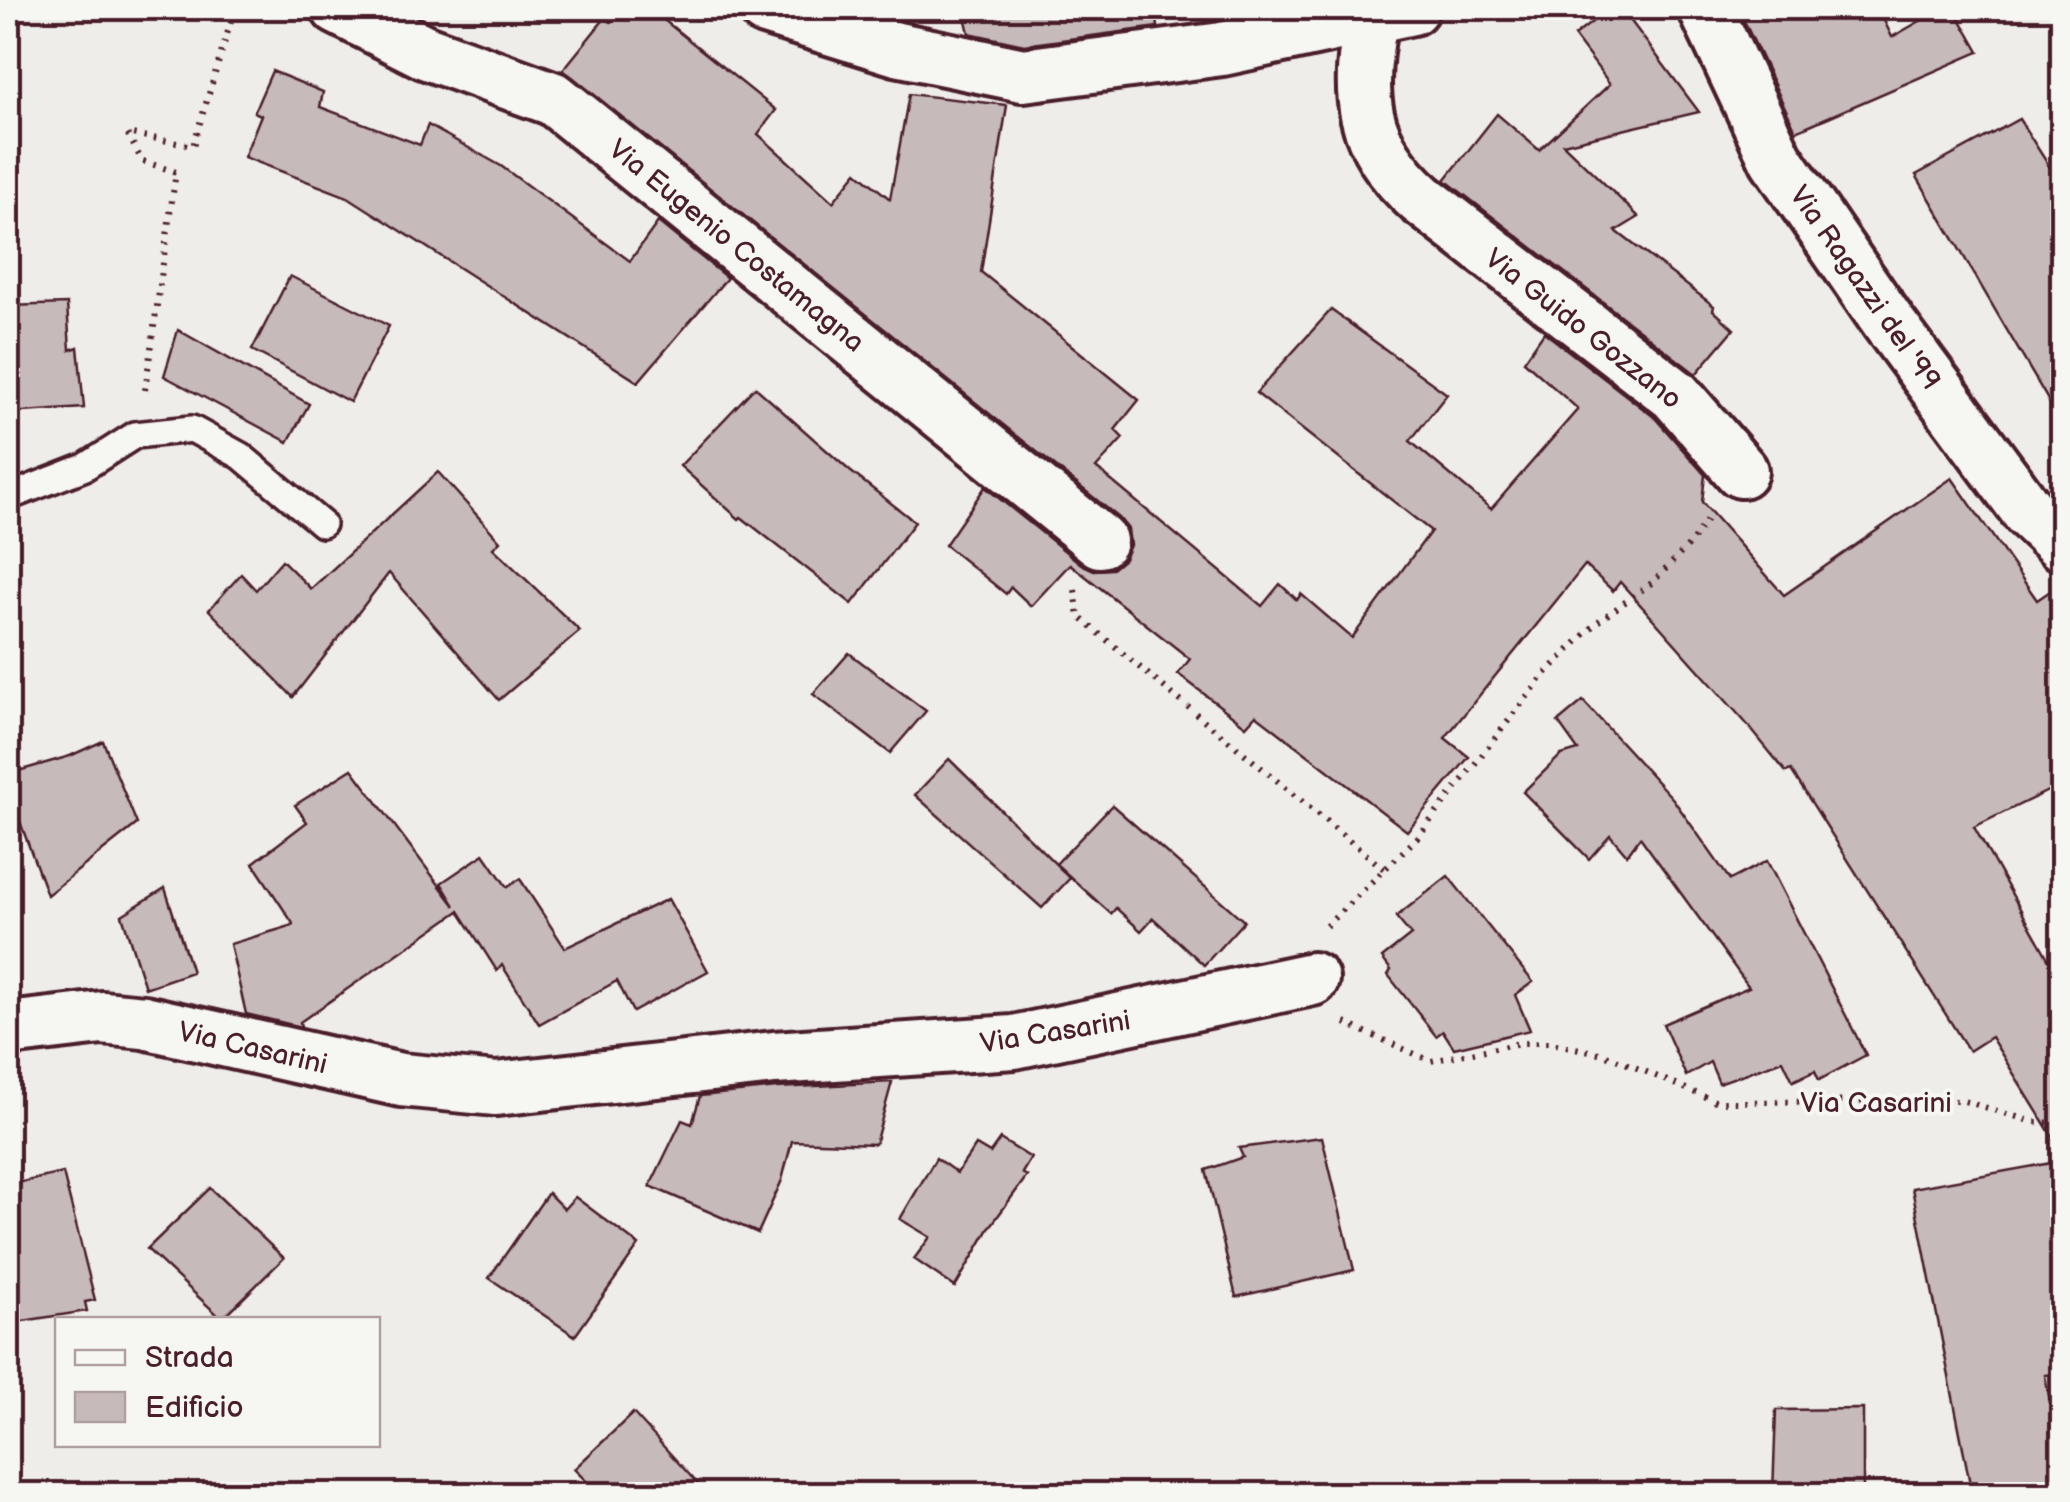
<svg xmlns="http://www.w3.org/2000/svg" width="2070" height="1502" font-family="'Balsamiq Sans',sans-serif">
<rect width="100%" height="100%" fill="#efedea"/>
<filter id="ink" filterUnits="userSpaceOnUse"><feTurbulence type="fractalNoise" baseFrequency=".01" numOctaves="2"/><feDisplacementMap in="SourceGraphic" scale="20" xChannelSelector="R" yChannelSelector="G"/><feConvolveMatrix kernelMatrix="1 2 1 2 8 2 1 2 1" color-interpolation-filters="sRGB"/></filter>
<g filter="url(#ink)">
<g fill="#c6babb" stroke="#4a1f2b" stroke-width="2.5">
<polygon points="626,8 649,8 776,110 758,134 833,202 857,172 890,199 909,94 1007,105 981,272 1139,400 1115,430 1123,438 1096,468 1262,606 1280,584 1297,600 1301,594 1352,638 1431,531 1256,393 1331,310 1447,394 1410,441 1491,509 1578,409 1524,361 1544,332 1654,417 1705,475 1702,502 1784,595 1952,478 2037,600 2062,583 2062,784 1974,827 2062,983 2062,1152 1991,1037 1969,1051 1791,770 1786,772 1746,723 1620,582 1613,591 1585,565 1445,738 1469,757 1407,831 1256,715 1246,726 1178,674 1190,659 1070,564 1031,606 1011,587 1006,594 945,545 985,487 1081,564 1094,570 1112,569 1124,559 1130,545 1128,529 1119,518 563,70 605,18 611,22"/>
<polygon points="963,8 1156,8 1158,27 1024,45 969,33"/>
<polygon points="1610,8 1621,8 1699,112 1563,144 1639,217 1616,231 1714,306 1713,310 1734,329 1696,374 1445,180 1497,114 1539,150 1610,84 1574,36"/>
<polygon points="1738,8 1878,8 1892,37 1943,8 1954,8 1979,52 1796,131"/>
<polygon points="272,71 323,92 320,107 420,145 428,125 501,166 630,261 658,222 727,278 638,382 348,197 244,157 261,115 254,112"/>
<polygon points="2019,119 2062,186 2062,424 1916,175"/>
<polygon points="290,276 389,326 350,402 252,350"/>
<polygon points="67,304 70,350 78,347 84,408 8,413 8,306"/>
<polygon points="178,330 309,404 288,442 164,376"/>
<polygon points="755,387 850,471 915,522 852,604 741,517 739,519 680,466"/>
<polygon points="438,472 500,541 493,548 580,631 499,700 389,573 293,697 209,610 241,574 256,590 282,560 311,589"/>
<polygon points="849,653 926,711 890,753 813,694"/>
<polygon points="1583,701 1673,799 1730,880 1767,861 1866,1055 1819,1080 1815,1071 1793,1081 1783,1060 1719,1083 1710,1062 1686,1076 1663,1024 1749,987 1640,837 1627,855 1610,835 1589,859 1523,792 1561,755 1578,750 1558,722"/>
<polygon points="103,741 137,824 47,895 8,789 8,774 70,756"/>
<polygon points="949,759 1070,878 1042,908 915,795"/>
<polygon points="352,769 455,906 441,883 484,854 507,887 520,879 565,948 668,899 708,971 633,1012 617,981 539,1024 502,965 497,971 459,911 300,1022 301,1027 246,1014 230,944 294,925 253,863 307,822 295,805"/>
<polygon points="1112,805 1244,921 1204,965 1153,918 1141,931 1116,908 1111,914 1056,864"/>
<polygon points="1448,876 1533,982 1515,995 1530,1030 1454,1048 1443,1031 1436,1036 1388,975 1391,970 1382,958 1411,935 1396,917"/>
<polygon points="165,888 192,972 145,988 122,915"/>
<polygon points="892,1082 875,1144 792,1141 782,1180 758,1233 650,1186 682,1120 692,1124 700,1096 777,1088"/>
<polygon points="1322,1137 1354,1270 1236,1297 1206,1170 1243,1157 1239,1148"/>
<polygon points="1000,1139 1031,1158 1022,1173 1027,1176 990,1227 955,1287 914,1259 930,1237 900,1219 936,1158 957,1173 976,1145 990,1153"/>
<polygon points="2062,1161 2062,1373 2045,1375 2062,1464 2062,1494 1972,1494 1912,1188"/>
<polygon points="63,1173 95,1300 85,1302 87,1311 16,1322 8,1285 8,1185"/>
<polygon points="210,1188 284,1258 222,1319 147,1249"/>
<polygon points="548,1193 564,1209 575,1197 639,1245 575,1336 489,1278"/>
<polygon points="1863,1409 1863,1494 1773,1494 1776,1410"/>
<polygon points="633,1413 707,1494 599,1494 574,1469"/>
</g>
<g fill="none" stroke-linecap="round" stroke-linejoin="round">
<g stroke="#4a1f2b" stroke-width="32">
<polyline id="service" points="8,497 85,467 135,435 192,429 241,456 322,524"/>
</g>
<g stroke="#4a1f2b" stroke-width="60">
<g id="minor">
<polyline points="338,8 425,52 554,99 1100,541"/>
<polyline points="765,8 897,49 1023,75 1222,49 1412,8"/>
<polyline points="1705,8 1776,159 1888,322 2029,513 2062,544"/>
<path d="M 1372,16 C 1356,92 1359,144 1421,199 L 1675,395 L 1741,471"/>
<polyline points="8,1029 102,1018 144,1022 401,1080 496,1089 774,1058 1014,1042 1312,979"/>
</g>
</g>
<g stroke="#4a1f2b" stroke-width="6" stroke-dasharray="2.5 8" stroke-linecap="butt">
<polyline points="145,390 176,172 142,161 127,133 193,146 235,8"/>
<polyline points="1075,590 1079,617 1384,869"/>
<polyline points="1326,926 1417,838 1545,674 1596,623 1653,582 1690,544 1709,517"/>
<polyline points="1345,1023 1431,1061 1520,1043 1551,1043 1604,1054 1717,1102 1964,1101 2034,1122 2062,1123"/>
</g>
<use href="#service" stroke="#f6f6f2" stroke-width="25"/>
<use href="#minor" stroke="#f6f6f2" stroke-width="52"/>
</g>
</g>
<g text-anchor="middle" stroke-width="8" stroke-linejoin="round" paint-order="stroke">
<g font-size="28" fill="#4a1f2b" stroke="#f6f6f2">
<text transform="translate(737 245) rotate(39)" y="10">Via Eugenio Costamagna</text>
<text transform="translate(1866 287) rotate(55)" y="10">Via Ragazzi del '99</text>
<text transform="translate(1584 328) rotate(38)" y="10">Via Guido Gozzano</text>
<text transform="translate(1055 1031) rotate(-9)" y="10">Via Casarini</text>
<text transform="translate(253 1047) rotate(13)" y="10">Via Casarini</text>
<text x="1876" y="1112">Via Casarini</text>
</g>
</g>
<rect width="2070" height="1502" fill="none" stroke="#f6f6f2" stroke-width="40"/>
<rect x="20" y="20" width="2030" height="1462" fill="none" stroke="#4a1f2b" stroke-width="4" filter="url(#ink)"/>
<rect x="55" y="1317" width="325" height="130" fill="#f6f6f2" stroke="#b1a0a2" stroke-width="2.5"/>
<rect x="75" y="1350" width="50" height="15" fill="#f6f6f2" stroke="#b1a0a2" stroke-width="2.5"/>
<text x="145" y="1367" font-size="30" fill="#4a1f2b">Strada</text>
<rect x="75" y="1392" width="50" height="30" fill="#c6babb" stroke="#b1a0a2" stroke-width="2.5"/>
<text x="145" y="1417" font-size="30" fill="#4a1f2b">Edificio</text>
</svg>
